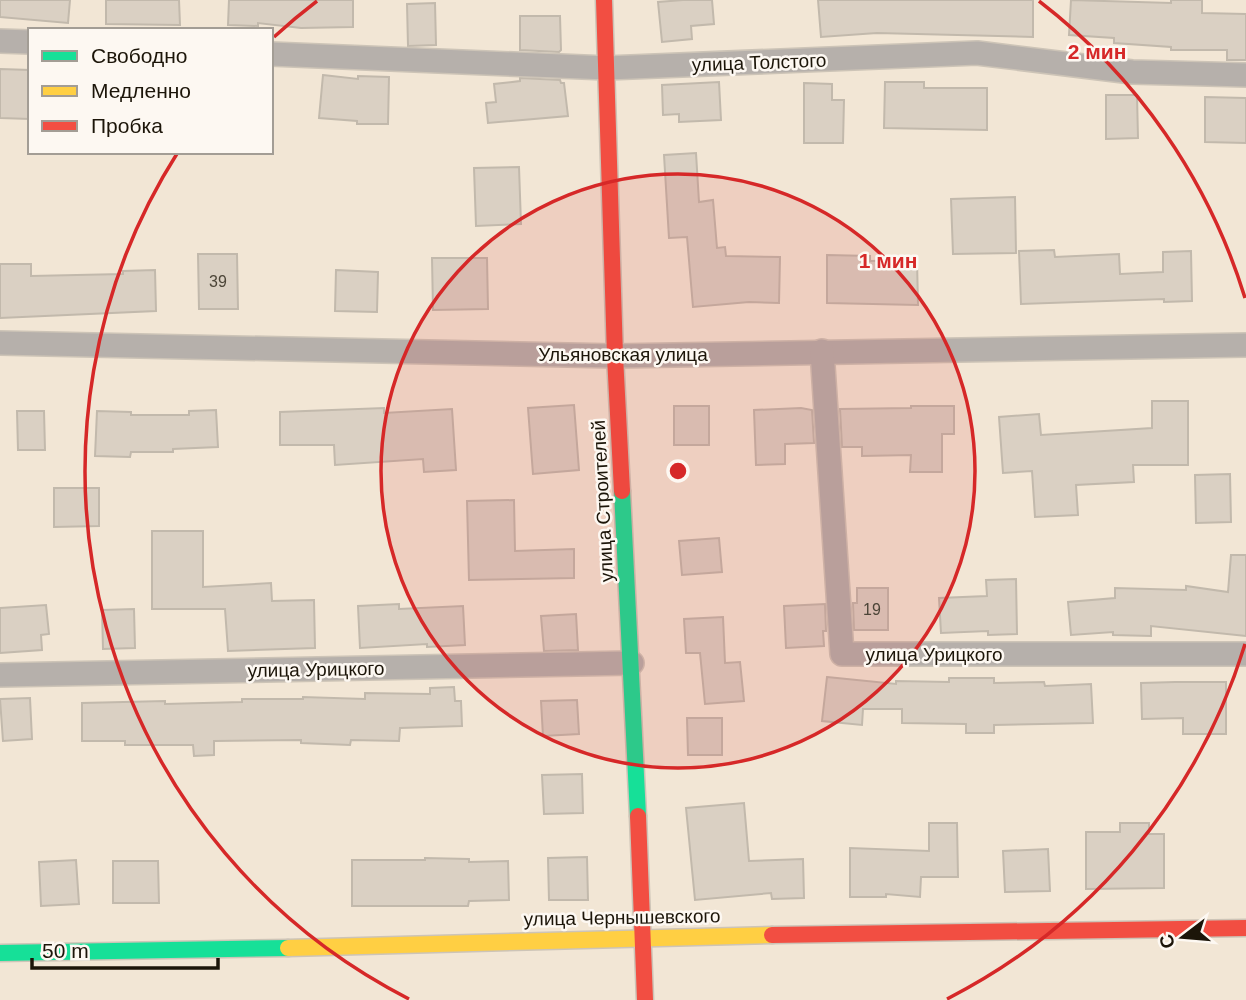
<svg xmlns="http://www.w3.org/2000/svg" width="1246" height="1000" font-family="Helvetica,sans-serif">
<rect width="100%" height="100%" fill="#f2e6d5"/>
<g fill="#dad0c3" stroke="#c2b9ac" stroke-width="2">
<polygon points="0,0 70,0 68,23 0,17"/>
<polygon points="106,0 179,0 180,25 106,24"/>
<polygon points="229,0 353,0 353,27 301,28 258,23 258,26 228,25"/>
<polygon points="683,0 712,0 714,24 691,26 692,39 662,42 658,2"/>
<polygon points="818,0 1033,0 1033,37 877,33 821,37"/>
<polygon points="1071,0 1171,3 1171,0 1202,0 1202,13 1246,14 1246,60 1227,60 1227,50 1171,50 1171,47 1114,43 1114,38 1069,35"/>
<polygon points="435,3 436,45 408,46 407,4"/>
<polygon points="520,16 560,16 561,50 559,52 520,50"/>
<polygon points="0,69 30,70 30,119 0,118"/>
<polygon points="323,75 358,79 358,76 389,77 388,124 357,124 357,121 319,118"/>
<polygon points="520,78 560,80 561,83 564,83 568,116 488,123 486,103 496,102 494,84 520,81"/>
<polygon points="719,82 721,120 679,122 679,114 663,115 662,85"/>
<polygon points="885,82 924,82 924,88 987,88 987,130 884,128"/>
<polygon points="804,83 832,84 832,100 844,100 843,143 804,143"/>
<polygon points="1106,95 1137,95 1138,138 1106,139"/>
<polygon points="1205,97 1246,98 1246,143 1205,142"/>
<polygon points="696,153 699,202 713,200 717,248 725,247 726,256 780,257 779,303 749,302 693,307 687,237 669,238 664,155"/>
<polygon points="519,167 521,224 476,226 474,168"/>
<polygon points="1015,197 1016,253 953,254 951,199"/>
<polygon points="1054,250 1055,257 1119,254 1120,274 1163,272 1163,252 1191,251 1192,301 1164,302 1164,299 1021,304 1019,251"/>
<polygon points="198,254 237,254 238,309 199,309"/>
<polygon points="827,255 870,256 870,261 917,260 918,305 827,303"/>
<polygon points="432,258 487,258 488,309 433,310"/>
<polygon points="0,264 31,264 31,276 123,274 123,271 155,270 156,311 0,318"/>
<polygon points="336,270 378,272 377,312 335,311"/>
<polygon points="1152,401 1188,401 1188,465 1133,465 1134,482 1076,485 1078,515 1035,517 1032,471 1003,473 999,417 1039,414 1041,435 1152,428"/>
<polygon points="574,405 579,470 533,474 528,408"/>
<rect x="674" y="406" width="35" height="39"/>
<polygon points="911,406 954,406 954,434 942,434 942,472 910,472 911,455 862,456 862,447 842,447 840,409 911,408"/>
<polygon points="384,408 384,413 452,409 456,470 424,472 423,459 335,465 334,445 280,445 280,412"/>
<polygon points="801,408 812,410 814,443 785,444 785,464 756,465 754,410"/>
<polygon points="216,410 218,447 173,449 173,452 131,452 130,457 95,456 97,411 131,412 131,415 189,415 189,411"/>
<polygon points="17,411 44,411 45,450 18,450"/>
<polygon points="1230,474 1231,522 1196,523 1195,475"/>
<polygon points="54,488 99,488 99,526 54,527"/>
<polygon points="514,500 515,551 574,549 574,578 469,580 467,501"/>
<polygon points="152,531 203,531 203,587 271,583 272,601 314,600 315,648 228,651 225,609 152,609"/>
<polygon points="719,538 722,572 682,575 679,541"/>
<polygon points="1231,555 1246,555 1246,636 1151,626 1151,636 1113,635 1113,632 1071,635 1068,602 1115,598 1115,588 1186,590 1186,586 1228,592"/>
<polygon points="1016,579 1017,634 988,635 988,631 941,633 939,598 987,596 986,580"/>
<polygon points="857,588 888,588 888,630 854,630 853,603 857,603"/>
<polygon points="399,604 399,609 463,606 465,645 427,647 427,644 360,648 358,606"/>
<polygon points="825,604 826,631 823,631 824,646 786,648 784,606"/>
<polygon points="46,605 49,634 41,635 42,650 0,653 0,608"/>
<polygon points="134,609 135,648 103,649 102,610"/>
<polygon points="576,614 578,650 544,651 541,616"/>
<polygon points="723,617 725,663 740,662 744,701 705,704 700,653 686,653 684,619"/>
<polygon points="827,677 896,684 896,681 949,682 949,678 994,678 994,683 1044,682 1045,686 1091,684 1093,723 994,725 994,733 966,733 966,724 902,723 902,709 863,709 862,725 822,721"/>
<polygon points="1175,682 1226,682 1226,734 1183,734 1183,718 1142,719 1141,683"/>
<polygon points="454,687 455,701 461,701 462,726 400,728 399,741 351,740 350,745 301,743 301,740 214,741 214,755 194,756 193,745 125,745 125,741 82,741 82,703 165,701 165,704 242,702 242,699 303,699 303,697 365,699 365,693 430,694 430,688"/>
<polygon points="30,698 32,739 3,741 0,699"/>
<polygon points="577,700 579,734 543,736 541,701"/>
<polygon points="687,718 722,718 722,755 688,755"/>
<polygon points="582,774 583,813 544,814 542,775"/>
<polygon points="744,803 749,861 803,859 804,898 772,899 771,893 695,900 686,808"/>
<polygon points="929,823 957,823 958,877 921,877 920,897 886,894 886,897 850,897 850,848 929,851"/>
<polygon points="1120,823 1149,823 1149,834 1164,834 1164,888 1086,889 1086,832 1120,832"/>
<polygon points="1048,849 1050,891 1005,892 1003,851"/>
<polygon points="587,857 588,900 549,900 548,858"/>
<polygon points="425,858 469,859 469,862 508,861 509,900 469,901 468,906 352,906 352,860 425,860"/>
<polygon points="76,860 79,904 41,906 39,862"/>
<polygon points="113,861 158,861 159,903 113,903"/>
</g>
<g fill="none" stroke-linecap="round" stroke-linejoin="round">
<g stroke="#cdc4b7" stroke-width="26">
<g id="street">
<polyline points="0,41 30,42"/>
<polyline points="271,54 607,68 977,53 1132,72 1246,75"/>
<polyline points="0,343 615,356 1246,345"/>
<polyline points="822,351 842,654 1246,654"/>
<polyline points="0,675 632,663"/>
</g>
</g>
<g stroke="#cdc4b7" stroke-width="19">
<g id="fast">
<polyline points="622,491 638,816"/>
<polyline points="0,953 288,948"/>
</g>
</g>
<g stroke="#cdc4b7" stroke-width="19">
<polyline id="slow" points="288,948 772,935"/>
</g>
<g stroke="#cdc4b7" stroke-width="19">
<g id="jam">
<polyline points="604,0 615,356 622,491"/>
<polyline points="638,816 645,1000"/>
<polyline points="772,935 1246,928"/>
</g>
</g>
<use href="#street" stroke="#b6b0ab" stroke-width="23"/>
<use href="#fast" stroke="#16e098" stroke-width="16"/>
<use href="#slow" stroke="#ffcf43" stroke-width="16"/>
<use href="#jam" stroke="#f24e42" stroke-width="16"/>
</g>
<circle cx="678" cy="471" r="297" fill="#d62828" fill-opacity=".12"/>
<g fill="none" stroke="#d62828" stroke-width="3.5">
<circle cx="678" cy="471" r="297"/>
<path d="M1245 644A593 593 0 0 1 947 999M409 999A593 593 0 0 1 178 152M274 37A593 593 0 0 1 317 1M1039 1A593 593 0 0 1 1245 298"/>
</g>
<g text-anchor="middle" stroke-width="5" stroke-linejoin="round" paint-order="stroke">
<g font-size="16" fill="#4c4538">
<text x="218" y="287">39</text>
<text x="872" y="615">19</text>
</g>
<g font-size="19" fill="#1c1509" stroke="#fdf8f2">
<text transform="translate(759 62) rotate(-2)" y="7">улица Толстого</text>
<text x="623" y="361">Ульяновская улица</text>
<text transform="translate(602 501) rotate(-93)" y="7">улица Строителей</text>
<text x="934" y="661">улица Урицкого</text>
<text transform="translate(316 669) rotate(-1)" y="7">улица Урицкого</text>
<text transform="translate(622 917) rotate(-1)" y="7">улица Чернышевского</text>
</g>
</g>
<circle cx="678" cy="471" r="10" fill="#d62828" stroke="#fdf8f2" stroke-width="3.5"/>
<g font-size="21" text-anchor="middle" font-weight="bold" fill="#d62828" stroke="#fdf8f2" stroke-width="5" stroke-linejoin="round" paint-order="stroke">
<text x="1097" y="59">2 мин</text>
<text x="888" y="268">1 мин</text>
</g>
<rect x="28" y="28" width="245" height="126" fill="#fdf8f2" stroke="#a39d95" stroke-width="2"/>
<rect x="42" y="51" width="35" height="10" fill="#16e098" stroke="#a39d95" stroke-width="2"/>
<text x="91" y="63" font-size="21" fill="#1c1509">Свободно</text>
<rect x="42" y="86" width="35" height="10" fill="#ffcf43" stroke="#a39d95" stroke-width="2"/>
<text x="91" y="98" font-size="21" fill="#1c1509">Медленно</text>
<rect x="42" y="121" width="35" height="10" fill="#f24e42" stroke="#a39d95" stroke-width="2"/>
<text x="91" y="133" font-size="21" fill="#1c1509">Пробка</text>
<g transform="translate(1183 937) rotate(254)" stroke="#fdf8f2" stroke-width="5" paint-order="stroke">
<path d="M0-5L12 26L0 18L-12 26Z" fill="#1c1509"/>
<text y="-10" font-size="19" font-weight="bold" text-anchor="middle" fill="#1c1509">С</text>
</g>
<path d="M32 958v10h186v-10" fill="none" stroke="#1c1509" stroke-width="3.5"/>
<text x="42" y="958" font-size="21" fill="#1c1509" stroke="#fdf8f2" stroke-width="5" paint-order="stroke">50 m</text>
</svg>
